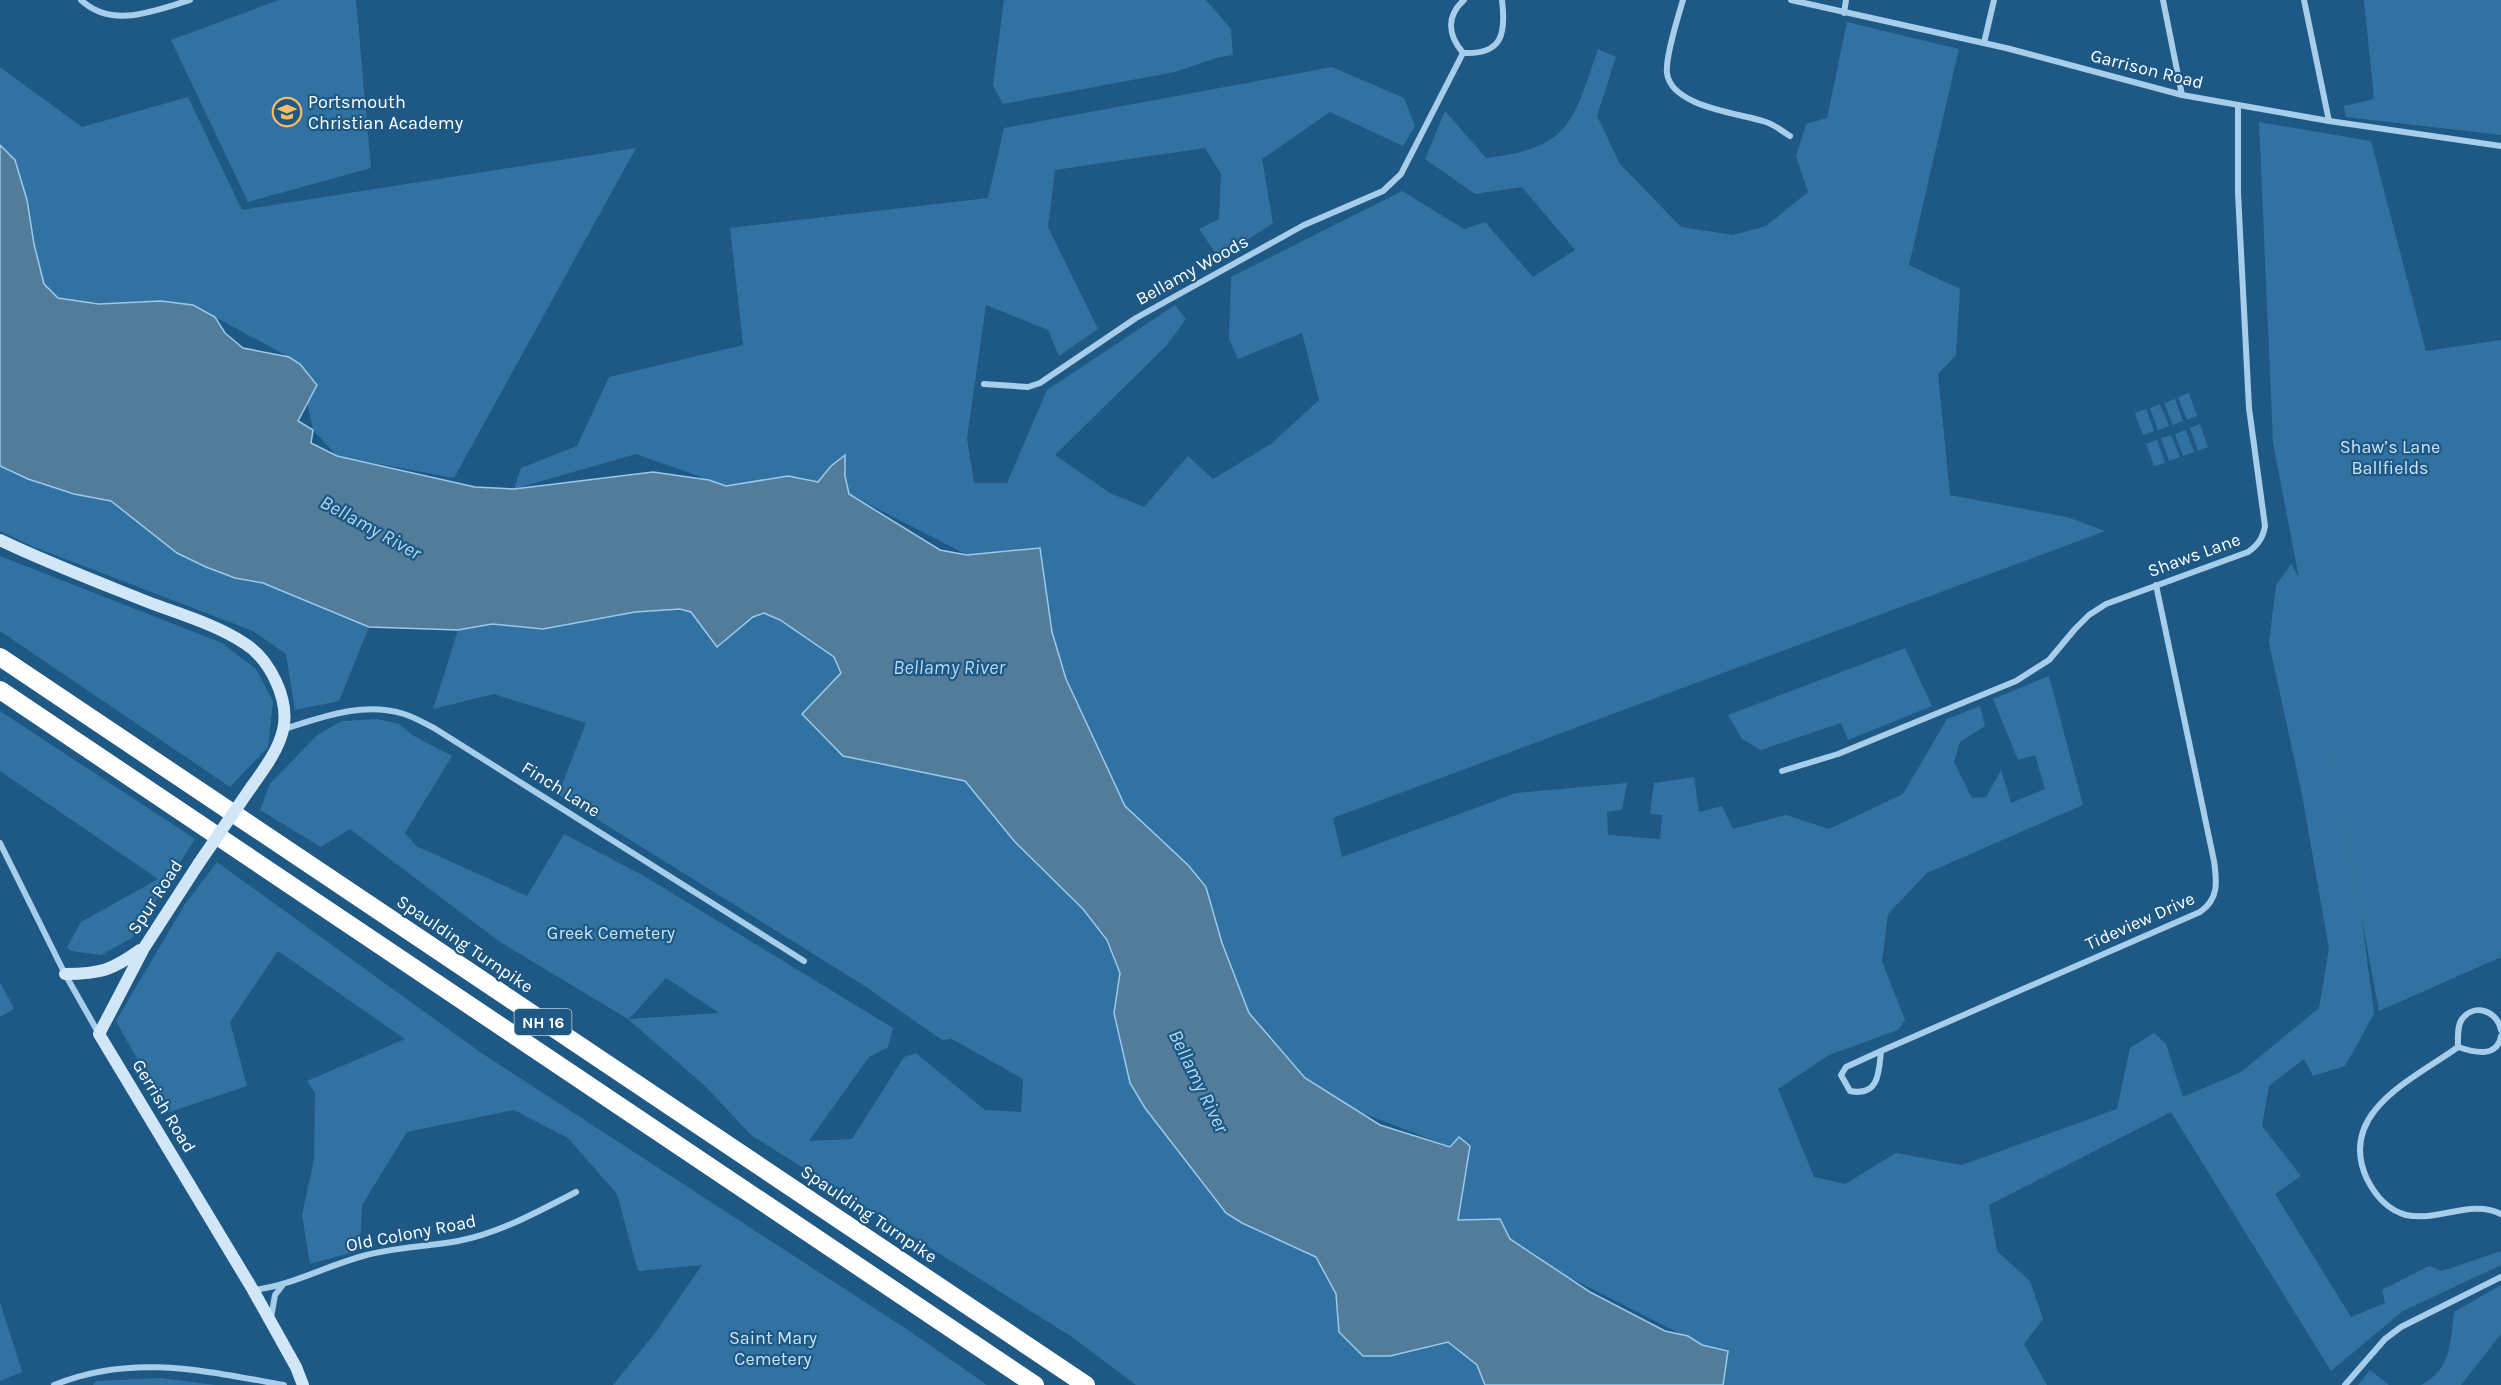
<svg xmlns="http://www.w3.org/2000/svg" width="2501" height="1385" font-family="Karla,sans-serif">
<rect width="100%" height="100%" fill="#1e5884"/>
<g fill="#3272a2" fill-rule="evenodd">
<polygon points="279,0 356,0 371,168 248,202 171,40"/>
<polygon points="1004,0 1206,0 1231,29 1233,55 1216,58 1175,72 1003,104 993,85"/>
<polygon points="2364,0 2501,0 2501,135 2346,117 2344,106 2374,99"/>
<path d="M 1847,22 L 1959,49 L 1909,265 L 1960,289 L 1956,355 L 1938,374 L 1950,495 L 2067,517 L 2105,531 L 1333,818 L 1342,857 L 1516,793 L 1627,783 L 1622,810 L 1607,812 L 1608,835 L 1660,839 L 1662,815 L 1650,814 L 1654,783 L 1694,777 L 1699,812 L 1722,806 L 1733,829 L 1786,815 L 1829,829 L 1903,794 L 1947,719 L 1980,706 L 1985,726 L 1960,742 L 1954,762 L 1972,798 L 1986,797 L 2001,770 L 2011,803 L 2045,789 L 2035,755 L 2018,760 L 1993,699 L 2049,676 L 2083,805 L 1927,873 L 1888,914 L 1882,961 L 1905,1020 L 1898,1030 L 1829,1055 L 1778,1089 L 1814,1177 L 1845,1184 L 1896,1153 L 1962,1165 L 2117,1109 L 2130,1048 L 2154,1033 L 2166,1044 L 2183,1097 L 2241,1072 L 2319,1008 L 2329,949 L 2302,795 L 2269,643 L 2276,585 L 2291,564 L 2299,578 L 2273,443 L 2259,122 L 2371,141 L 2426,351 L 2501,340 L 2501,957 L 2379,1011 L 2327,733 L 2362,921 L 2374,1014 L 2345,1066 L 2313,1076 L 2304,1059 L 2269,1086 L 2262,1126 L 2301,1176 L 2275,1194 L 2351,1317 L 2385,1303 L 2382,1290 L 2429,1266 L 2442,1271 L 2501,1251 L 2501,1265 L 2403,1311 L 2331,1371 L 2171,1112 L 1989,1205 L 1997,1251 L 2030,1281 L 2043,1319 L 2024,1344 L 2047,1385 L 1723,1385 L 1728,1351 L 1702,1345 L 1457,1220 L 1450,1147 L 1360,1112 L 1305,1078 L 1249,1013 L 1222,943 L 1206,887 L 1188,865 L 1125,806 L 1066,679 L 1052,632 L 1040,548 L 967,555 L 849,494 L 845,476 L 845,456 L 831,466 L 818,482 L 726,486 L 636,454 L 514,489 L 521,468 L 577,446 L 609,377 L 743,345 L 730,228 L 988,198 L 1004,128 L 1332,67 L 1404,98 L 1415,126 L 1403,146 L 1330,112 L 1262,159 L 1273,223 L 1219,258 L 1199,229 L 1219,219 L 1221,174 L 1205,148 L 1055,170 L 1048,227 L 1098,329 L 1059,356 L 1048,330 L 986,305 L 967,438 L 974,483 L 1007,483 L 1047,390 L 1175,305 L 1186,319 L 1167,345 L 1055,455 L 1110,493 L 1144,507 L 1188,456 L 1213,479 L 1271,444 L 1319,400 L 1302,333 L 1238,359 L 1229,339 L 1231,277 L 1402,191 L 1464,229 L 1485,222 L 1533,277 L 1575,250 L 1522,187 L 1475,194 L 1425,159 L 1445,111 L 1486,158 C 1571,148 1573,122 1598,49 L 1616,57 L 1597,116 L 1620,164 L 1681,227 L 1733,235 L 1766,226 L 1808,192 L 1796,156 L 1806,124 L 1827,118 Z"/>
<polygon points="0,67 82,127 188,97 242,210 636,148 454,478 337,456 313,430 307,402 317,385 289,357 215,317 58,298 44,284 15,160 0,145"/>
<polygon points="2189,393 2197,416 2187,420 2178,397"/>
<polygon points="2175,399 2183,421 2173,425 2164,403"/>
<polygon points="2160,404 2169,426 2158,430 2150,408"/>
<polygon points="2146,409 2154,431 2143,435 2135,413"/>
<polygon points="2200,424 2208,447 2198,451 2190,428"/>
<polygon points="2186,430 2194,452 2183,456 2175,434"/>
<polygon points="2171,435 2180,457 2169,461 2161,438"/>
<polygon points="2157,440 2165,463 2154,466 2146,444"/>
<polygon points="0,466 28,479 73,494 111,501 177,553 206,567 235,578 263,583 369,627 339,701 295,710 286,654 253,631 34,547 0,531"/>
<polygon points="0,556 222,643 256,669 273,701 268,747 230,787 0,631"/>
<path d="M 680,609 L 691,612 L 717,647 L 753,617 L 764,613 C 778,619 827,647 835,658 C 847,677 843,732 843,756 L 965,781 L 1015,842 L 1083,909 L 1107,940 L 1120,973 L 1114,1013 L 1130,1083 L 1145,1108 L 1214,1199 L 1242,1223 L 1316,1257 L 1336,1294 L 1339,1332 L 1390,1356 L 1448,1342 L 1477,1365 L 1485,1385 L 1136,1385 L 1072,1337 L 751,1135 L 705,1086 L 628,1019 L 500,942 L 350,829 L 321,847 L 260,810 L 270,784 L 317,735 L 342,721 L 377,719 L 399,724 L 412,735 L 452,756 L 405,833 L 416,846 L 527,896 L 564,834 L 644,876 L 893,1028 L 888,1047 L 869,1057 L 809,1141 L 852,1139 L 904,1057 L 916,1053 L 985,1110 L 1021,1112 L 1023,1079 L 952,1039 L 942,1040 L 863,985 L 558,795 L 586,723 L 494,694 L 433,709 L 458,630 L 492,624 L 543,629 L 635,612 ZM 666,978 L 718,1012 L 718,1013 L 629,1019 Z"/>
<polygon points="1905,648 1932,706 1848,740 1841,723 1761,750 1742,739 1728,715"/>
<polygon points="0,711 195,839 132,938 101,955 71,951 67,947 81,922 158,879 0,771"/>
<polygon points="217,862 480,1052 911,1332 987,1385 613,1385 655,1333 702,1265 638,1271 617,1194 568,1138 514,1110 407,1132 362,1205 360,1250 310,1264 302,1215 314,1159 315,1093 307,1081 405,1039 278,951 230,1022 247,1086 167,1113 116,1021 185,904"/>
<polygon points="0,982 14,1009 0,1017"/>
<path d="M 2501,1285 L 2501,1334 L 2461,1385 L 2421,1385 C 2452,1369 2450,1343 2454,1312 Z"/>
<polygon points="0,1302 22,1372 0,1381"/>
<polygon points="2370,1370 2389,1385 2358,1385"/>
<polygon points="161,1378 216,1385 93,1385 96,1381"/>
</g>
<polygon fill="#537c9b" stroke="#99caec" stroke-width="1.5" points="0,145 15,160 27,200 34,244 44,284 58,298 99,304 161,301 193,305 215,317 225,333 243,348 289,357 300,364 317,385 298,421 313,430 311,443 337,456 475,487 514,489 653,472 709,480 726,486 788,476 818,482 831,466 845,455 845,476 849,494 940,550 967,555 1040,548 1052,632 1066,679 1125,806 1188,865 1206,887 1222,943 1249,1013 1305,1078 1380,1125 1450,1147 1459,1137 1470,1146 1458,1220 1500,1219 1510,1239 1590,1292 1665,1331 1688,1336 1702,1345 1728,1351 1723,1385 1485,1385 1477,1365 1448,1342 1390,1356 1363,1356 1339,1332 1336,1294 1316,1257 1242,1223 1226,1213 1145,1108 1130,1083 1114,1013 1120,973 1107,940 1083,909 1015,842 965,781 843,756 802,714 841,673 834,657 780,620 764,613 753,617 717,647 691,612 680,609 635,612 543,629 492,624 458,630 369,627 263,583 235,578 206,567 177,553 111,501 74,494 28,479 0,466"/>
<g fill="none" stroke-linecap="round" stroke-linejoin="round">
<g stroke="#a6cdea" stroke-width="6">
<path d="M 81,0 C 112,29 154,11 190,0"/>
<path d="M 1464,0 C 1446,16 1448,35 1463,53 C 1503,55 1506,33 1502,0"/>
<path d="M 1683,0 C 1678,17 1665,57 1667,73 C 1671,107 1739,113 1766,122 C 1775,125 1782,131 1790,136"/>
<polyline points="1791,0 2006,48 2182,95 2329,121 2501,146"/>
<polyline points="2163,0 2182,95"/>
<polyline points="2304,0 2329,121"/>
<polyline points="1844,13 1846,0"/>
<polyline points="1984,43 1994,0"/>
<polyline points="984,384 1028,387 1040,383 1136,318 1304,225 1383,191 1401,174 1463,53"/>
<path d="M 284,729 C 322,717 364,701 404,714 C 414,717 424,723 434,728 L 804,961"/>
<path d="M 1782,771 L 1838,754 L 2016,681 L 2049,660 L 2075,629 L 2089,615 L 2106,604 L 2248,552 C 2258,545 2263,538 2265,526 L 2249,408 L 2238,193 L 2238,105"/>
<polyline points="0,843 65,974 99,1034"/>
<path d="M 2458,1047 C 2414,1079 2336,1112 2367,1179 C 2375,1195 2388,1210 2406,1215 C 2438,1222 2471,1199 2501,1214"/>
<path d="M 2458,1047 C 2458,1038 2457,1026 2462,1019 C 2475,1002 2498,1012 2501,1030"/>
<path d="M 2458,1047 C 2473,1052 2497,1059 2501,1036"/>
<path d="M 1881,1051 L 1846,1067 L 1841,1075 L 1850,1091 C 1879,1097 1879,1072 1881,1051 L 2200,912 C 2219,899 2217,882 2214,861 L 2156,585"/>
<path d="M 254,1290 C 290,1286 326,1266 363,1256 C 394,1247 426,1247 458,1241 C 500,1233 539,1211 576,1192"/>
<polyline points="271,1318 275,1295 282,1286"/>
<path d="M 54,1385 C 132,1353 205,1371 284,1385"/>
<polyline points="2345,1385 2385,1339 2401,1327 2501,1277"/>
</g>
<g stroke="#d1e7f8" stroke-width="12">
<path d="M 0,540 C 48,563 98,582 148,602 C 179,614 215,624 244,643 C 270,659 290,700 283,730 C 278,751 264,769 252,786"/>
<polyline points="199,863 144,948 99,1034 253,1290 296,1367 303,1385"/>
<path d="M 65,974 C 101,974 112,970 140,950"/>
</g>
<g stroke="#fff" stroke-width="18">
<polyline points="0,657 1086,1385"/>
<polyline points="0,690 1035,1385"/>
</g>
<polyline stroke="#d1e7f8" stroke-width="12" points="199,863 252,786"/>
</g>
<defs>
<g id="school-ring" transform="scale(1.5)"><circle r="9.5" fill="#1e5884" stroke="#f9bb65" stroke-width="1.5"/><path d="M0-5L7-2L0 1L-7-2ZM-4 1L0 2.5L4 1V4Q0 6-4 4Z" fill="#f9bb65"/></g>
</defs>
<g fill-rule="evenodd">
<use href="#school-ring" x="287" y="112"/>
</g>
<g text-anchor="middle" stroke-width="4.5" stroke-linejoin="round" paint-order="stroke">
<rect fill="#1e5884" stroke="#bccdda" stroke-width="1.5" x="514.5" y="1009" width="57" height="26" rx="4.5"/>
<g font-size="16" font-weight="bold" fill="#fff">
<text x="543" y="1028">NH 16</text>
</g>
<g font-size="18" fill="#fff" stroke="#1e5884">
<text transform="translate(2147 69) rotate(14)" y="6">Garrison Road</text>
<text transform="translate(1192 270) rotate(-29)" y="6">Bellamy Woods</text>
<text transform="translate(2194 555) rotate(-20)" y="6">Shaws Lane</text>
<text transform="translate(561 789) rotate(32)" y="6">Finch Lane</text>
<text transform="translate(155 897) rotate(-57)" y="6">Spur Road</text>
<text transform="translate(2140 921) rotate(-24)" y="6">Tideview Drive</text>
<text transform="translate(465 944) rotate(34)" y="6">Spaulding Turnpike</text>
<text transform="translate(164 1106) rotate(59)" y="6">Gerrish Road</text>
<text transform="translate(869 1214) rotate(34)" y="6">Spaulding Turnpike</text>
<text transform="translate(411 1233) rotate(-11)" y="6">Old Colony Road</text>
</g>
<g font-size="18" fill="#fff" stroke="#1e5884" text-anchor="start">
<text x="308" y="108">Portsmouth<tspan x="308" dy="21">Christian Academy</tspan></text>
</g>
<g font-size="18" fill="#cae4f7" stroke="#1e5884">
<text x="2390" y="453">Shaw’s Lane<tspan x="2390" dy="21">Ballfields</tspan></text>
<text x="611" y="939">Greek Cemetery</text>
<text x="773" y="1344">Saint Mary<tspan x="773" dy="21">Cemetery</tspan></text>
</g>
<g font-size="20" font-style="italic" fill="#b1d7f1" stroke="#1e5884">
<text transform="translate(371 527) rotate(29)" y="7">Bellamy River</text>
<text x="949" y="674">Bellamy River</text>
<text transform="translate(1199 1081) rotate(64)" y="7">Bellamy River</text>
</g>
</g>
</svg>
